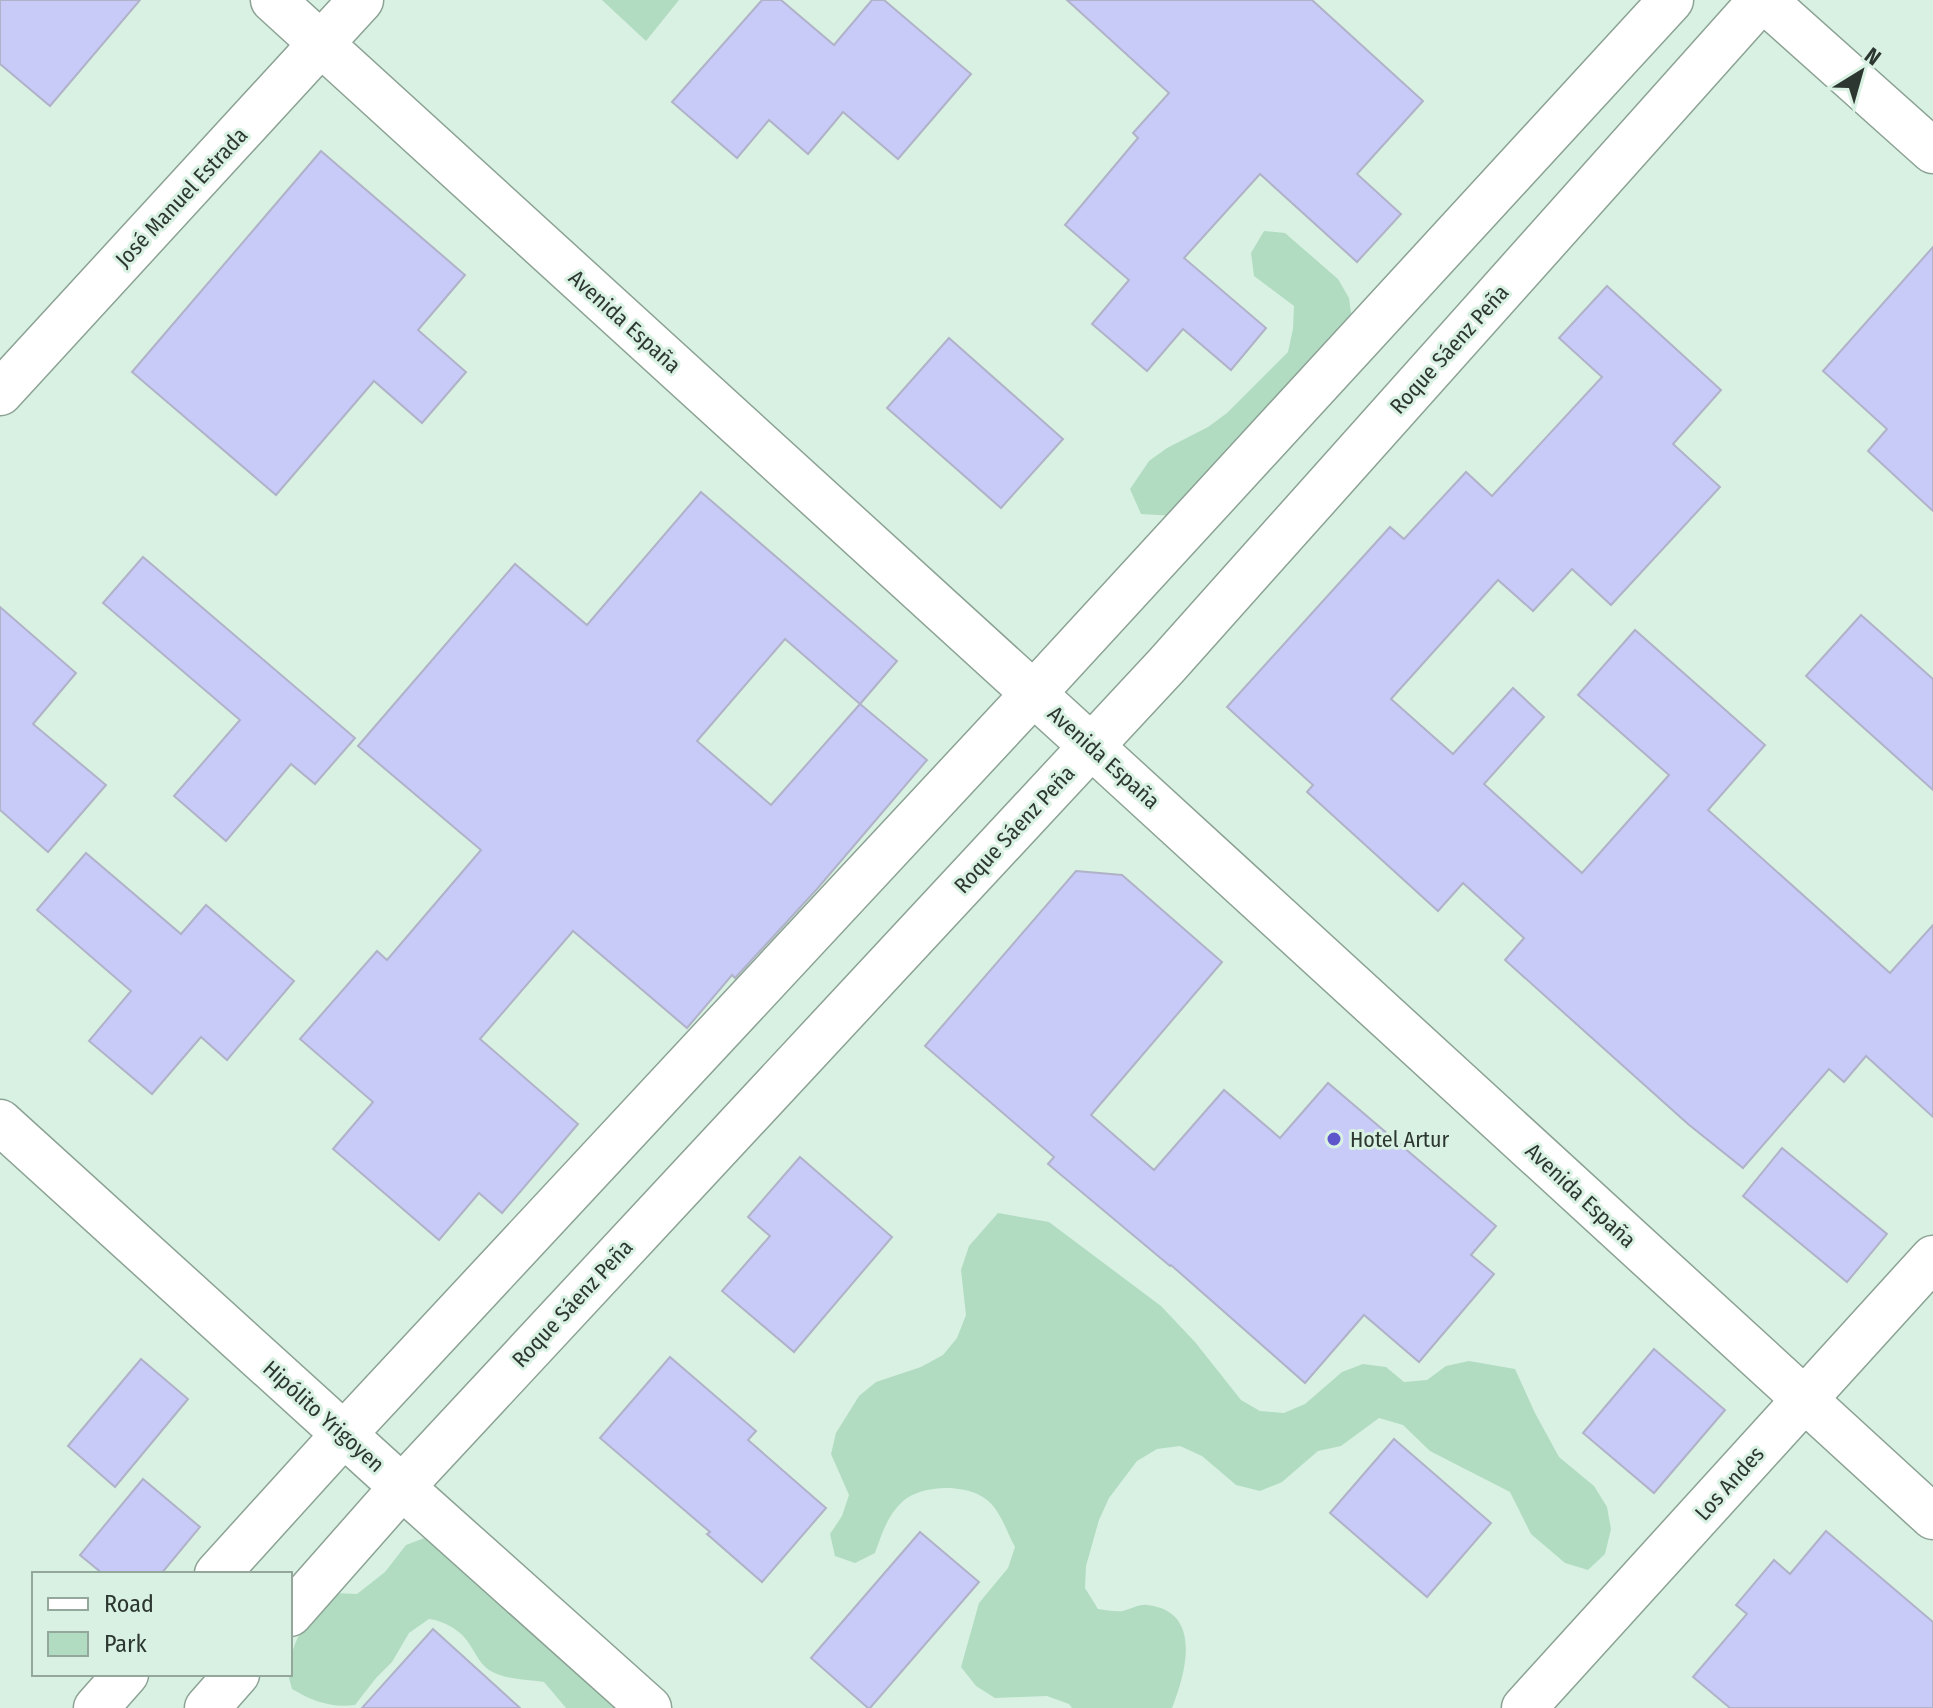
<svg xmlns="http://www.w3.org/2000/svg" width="1933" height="1708" font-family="'Fira Sans Condensed',sans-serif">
<rect width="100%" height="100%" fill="#d9f1e2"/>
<g fill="#b1dcc2">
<polygon points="602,0 679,0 646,41"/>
<polygon points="1264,231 1285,233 1338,279 1349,298 1352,320 1194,517 1141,514 1130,489 1149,461 1167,448 1208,427 1227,413 1288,352 1293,329 1294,306 1254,276 1251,253"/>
<path d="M 998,1213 L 1049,1222 L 1161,1306 L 1195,1342 L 1241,1400 L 1260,1411 L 1284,1413 L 1305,1404 L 1342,1372 L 1363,1364 L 1386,1367 L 1404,1382 L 1427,1380 L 1446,1366 L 1469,1361 L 1515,1369 L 1535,1413 L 1559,1457 L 1594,1486 L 1607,1507 L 1611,1529 L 1605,1554 L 1588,1570 L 1565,1563 L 1531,1534 L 1510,1492 L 1430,1451 L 1403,1425 L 1379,1418 L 1341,1446 L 1318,1451 L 1282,1482 L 1260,1491 L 1236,1485 L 1202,1456 L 1180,1446 L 1157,1449 L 1137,1461 L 1109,1498 L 1099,1520 L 1086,1566 L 1085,1588 L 1098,1609 C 1106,1610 1115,1612 1123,1611 C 1131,1609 1139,1604 1147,1605 C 1203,1611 1186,1672 1172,1708 L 1072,1708 L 1069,1704 L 1047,1696 L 995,1698 L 976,1686 L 961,1667 L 979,1603 L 1008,1568 L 1015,1547 C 1008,1534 1003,1519 994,1507 C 977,1484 930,1483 907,1498 C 889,1511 882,1533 875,1553 L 855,1563 L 835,1556 L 830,1534 L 842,1516 L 849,1495 L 831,1454 L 836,1433 L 859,1396 L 876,1382 L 921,1367 L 943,1355 L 957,1338 L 966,1315 L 961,1270 L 969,1246 Z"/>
<path d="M 427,1537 L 631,1708 L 566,1708 L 544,1682 C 525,1679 506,1680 489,1670 C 480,1664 476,1654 470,1645 C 462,1631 445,1621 429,1619 L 409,1633 L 392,1662 L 376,1678 L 355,1705 C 331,1708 312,1701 292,1689 L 288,1674 L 290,1674 C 290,1635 310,1619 334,1593 L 357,1594 L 385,1572 L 406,1545 Z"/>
</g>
<g fill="#c8caf8" stroke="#b0b2c8" stroke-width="2" fill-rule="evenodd">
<polygon points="0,0 140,0 50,106 0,64"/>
<polygon points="762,0 781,0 834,45 872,0 884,0 971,74 898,159 843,112 808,154 769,120 737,158 672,102"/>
<polygon points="1067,0 1312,0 1423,101 1357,174 1401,214 1357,262 1260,174 1184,258 1266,328 1231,370 1183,329 1147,371 1092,324 1129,280 1065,225 1138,138 1133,133 1169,93"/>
<polygon points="321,151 465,275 418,330 466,372 422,423 374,381 276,495 132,372"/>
<polygon points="1933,247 1933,511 1868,451 1887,429 1823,371"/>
<polygon points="1607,286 1721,390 1673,444 1720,487 1611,605 1572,569 1533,611 1498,580 1391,699 1453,754 1513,688 1544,717 1484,784 1582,873 1669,775 1578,695 1635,630 1765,745 1708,810 1890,973 1933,925 1933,1117 1866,1056 1844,1082 1829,1069 1743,1168 1688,1124 1505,960 1524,938 1463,883 1438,911 1307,792 1313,785 1227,707 1390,527 1404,539 1466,472 1492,496 1602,377 1559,338"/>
<polygon points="949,338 1063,439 1001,508 887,408"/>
<path d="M 701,492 L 897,661 L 860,704 L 927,760 L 817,889 L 735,978 L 732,975 L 687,1028 L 573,931 L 480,1039 L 578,1124 L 502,1213 L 479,1193 L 439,1240 L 333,1149 L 373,1102 L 300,1039 L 377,951 L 387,960 L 481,850 L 358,746 L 515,564 L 587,625 ZM 785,639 L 860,704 L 771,805 L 697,741 Z"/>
<polygon points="143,557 355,738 315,784 291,764 226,841 174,796 240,720 103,603"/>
<polygon points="0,607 76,673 33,724 106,785 48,852 0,810"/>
<polygon points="1861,615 1933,679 1933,790 1806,676"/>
<polygon points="86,853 181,934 206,905 294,981 227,1060 201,1037 152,1094 89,1041 131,991 37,910"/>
<polygon points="1076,871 1122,875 1222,962 1091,1115 1154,1170 1224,1090 1280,1138 1328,1083 1496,1226 1471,1255 1494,1274 1419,1362 1364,1315 1305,1383 1171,1265 1170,1266 1048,1164 1054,1157 925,1046"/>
<polygon points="1782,1148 1887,1234 1847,1282 1743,1196"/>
<polygon points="800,1157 892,1237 794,1352 722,1291 770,1236 748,1217"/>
<polygon points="1654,1349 1725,1410 1654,1493 1583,1433"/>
<polygon points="670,1357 756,1431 748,1440 826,1508 762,1582 707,1534 710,1532 600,1438"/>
<polygon points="141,1359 188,1399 115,1487 68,1446"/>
<polygon points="1394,1439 1491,1523 1427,1597 1330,1513"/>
<polygon points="143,1479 200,1527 161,1574 103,1574 80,1555"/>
<polygon points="1826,1531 1933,1622 1933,1708 1730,1708 1693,1677 1747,1614 1736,1605 1774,1560 1790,1574"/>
<polygon points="920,1532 979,1582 870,1708 868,1708 811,1658"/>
<polygon points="433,1629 520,1708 362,1708"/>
</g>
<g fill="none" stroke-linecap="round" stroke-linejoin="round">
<g stroke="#8ca294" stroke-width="47">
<g id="street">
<polyline points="1764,0 1933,151"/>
<polyline points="0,393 361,0"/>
<polyline points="0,1122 402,1487 649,1708"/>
<polyline points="217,1574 344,1434 1034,693 1671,0"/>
<polyline points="290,1614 402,1487 1166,666 1761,0"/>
<polyline points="96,1708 126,1674"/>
<polyline points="207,1708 237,1674"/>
<polyline points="1524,1708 1933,1258"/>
</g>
</g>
<g stroke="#8ca294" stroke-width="47">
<polyline id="secondary" points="273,0 1091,746 1933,1517"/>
</g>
<use href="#street" stroke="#fff" stroke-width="44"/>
<use href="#secondary" stroke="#fff" stroke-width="44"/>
</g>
<circle fill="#5e54cc" stroke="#d9f1e2" stroke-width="3" cx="1334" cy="1139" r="8"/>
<g text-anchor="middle" stroke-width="6" stroke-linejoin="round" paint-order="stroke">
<g font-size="22" fill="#2d3731" stroke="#d9f1e2">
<text transform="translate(181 197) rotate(-47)" y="8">José Manuel Estrada</text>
<text transform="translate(625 321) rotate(42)" y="8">Avenida España</text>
<text transform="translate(1449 349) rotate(-48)" y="8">Roque Sáenz Peña</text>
<text transform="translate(1104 757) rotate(42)" y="8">Avenida España</text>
<text transform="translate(1014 829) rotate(-47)" y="8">Roque Sáenz Peña</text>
<text transform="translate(1581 1195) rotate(43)" y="8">Avenida España</text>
<text transform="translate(572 1303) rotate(-47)" y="8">Roque Sáenz Peña</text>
<text transform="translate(324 1416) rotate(42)" y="8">Hipólito Yrigoyen</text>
<text transform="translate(1729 1483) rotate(-48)" y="8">Los Andes</text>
</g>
<g font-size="22" fill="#2d3731" stroke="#d9f1e2" text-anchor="start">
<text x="1350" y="1147">Hotel Artur</text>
</g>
</g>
<rect x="32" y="1572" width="260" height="104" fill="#d9f1e2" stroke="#94a79b" stroke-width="2"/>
<rect x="48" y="1598" width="40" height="12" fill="#ffffff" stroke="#94a79b" stroke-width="2"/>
<text x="104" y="1612" font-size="24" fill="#2d3731">Road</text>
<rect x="48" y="1632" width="40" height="24" fill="#b1dcc2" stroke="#94a79b" stroke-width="2"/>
<text x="104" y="1652" font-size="24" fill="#2d3731">Park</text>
<g transform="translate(1861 72) rotate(37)" stroke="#d9f1e2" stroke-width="6" paint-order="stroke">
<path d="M0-6L14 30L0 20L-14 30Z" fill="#2d3731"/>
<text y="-12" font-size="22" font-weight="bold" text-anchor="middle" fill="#2d3731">N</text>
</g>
</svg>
